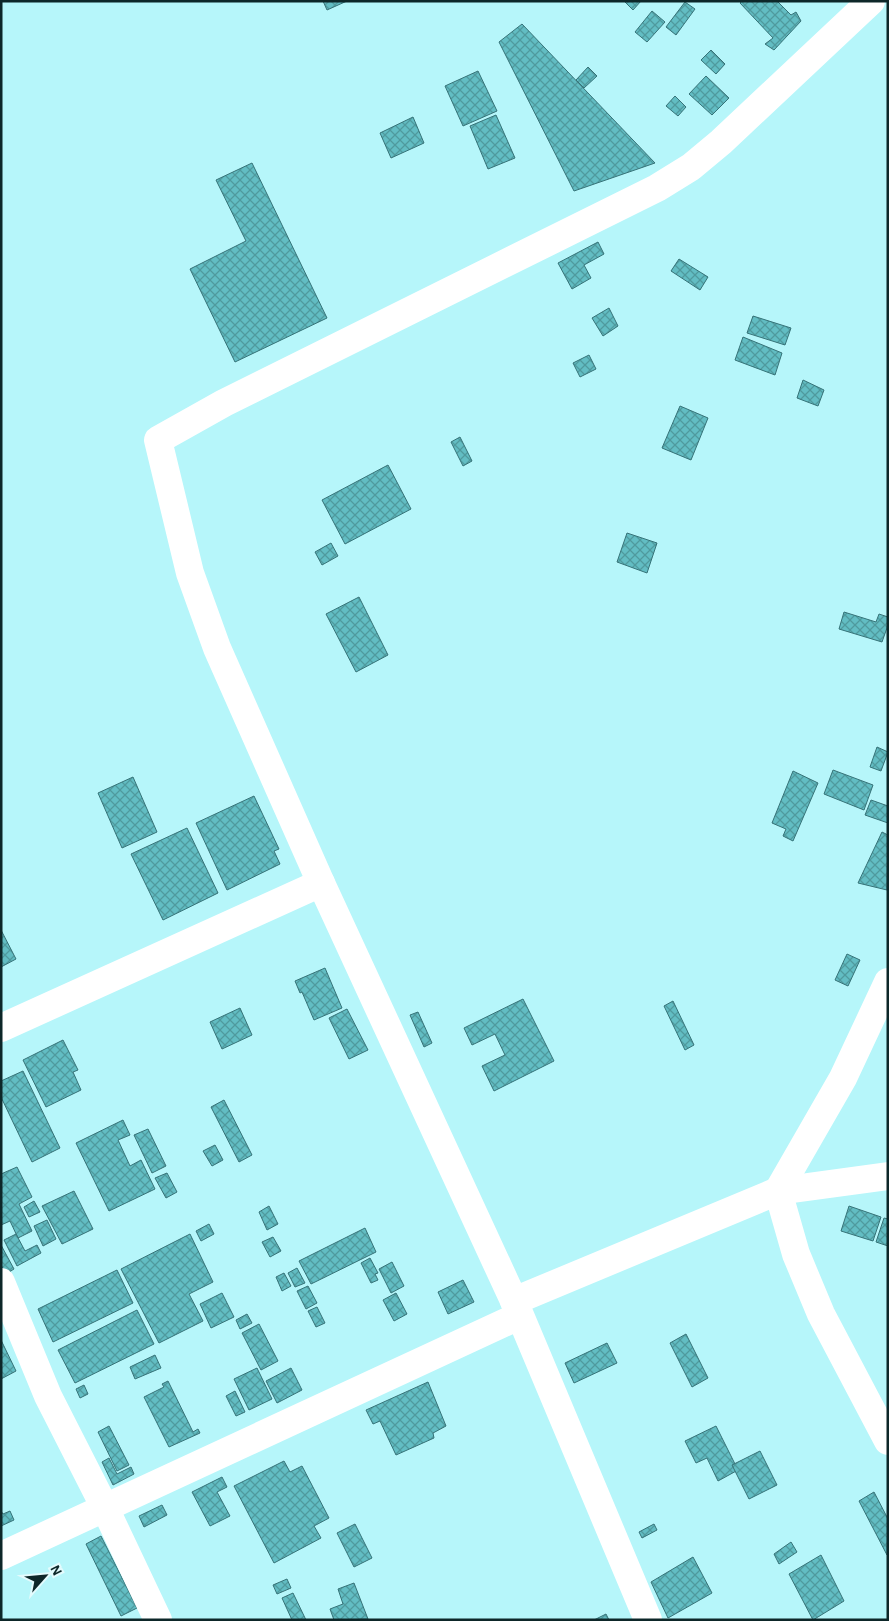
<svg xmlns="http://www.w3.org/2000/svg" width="889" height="1621" font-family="'Alegreya Sans',sans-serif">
<defs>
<pattern id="building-cross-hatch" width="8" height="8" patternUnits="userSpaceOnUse" patternTransform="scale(1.25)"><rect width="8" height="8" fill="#62bdc3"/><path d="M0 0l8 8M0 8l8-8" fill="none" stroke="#4f9a9e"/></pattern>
</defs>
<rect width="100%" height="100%" fill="#b6f6fa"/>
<g fill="url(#building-cross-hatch)" stroke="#367378">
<polygon points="323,1 347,1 327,10"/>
<polygon points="624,1 641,1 633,10"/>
<polygon points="742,1 777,1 791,15 796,12 801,21 774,50 765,44 773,38 740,3"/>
<polygon points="685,2 695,9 676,35 666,27"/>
<polygon points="652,11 665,22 647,42 635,32"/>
<polygon points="522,24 655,163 574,191 499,42"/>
<polygon points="711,50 725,64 716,74 701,60"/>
<polygon points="588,67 597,76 584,88 576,80"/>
<polygon points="478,71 497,111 463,126 445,86"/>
<polygon points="706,76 729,98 712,115 689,94"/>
<polygon points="675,96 686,107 678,116 666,106"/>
<polygon points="496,115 515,158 488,169 470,126"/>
<polygon points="413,117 424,143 391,158 380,133"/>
<polygon points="252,163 327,318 235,362 190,269 246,241 216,180"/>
<polygon points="598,242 604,254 584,265 591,278 572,289 558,263"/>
<polygon points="679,259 708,277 700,290 671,271"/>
<polygon points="609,308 618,326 603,336 592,318"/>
<polygon points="753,316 791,328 785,345 747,333"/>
<polygon points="743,337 782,353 775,375 735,360"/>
<polygon points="589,355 596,369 580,377 573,363"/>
<polygon points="803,380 824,390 818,406 797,398"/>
<polygon points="680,406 708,418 691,460 662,448"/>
<polygon points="460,437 472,461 463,466 451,442"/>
<polygon points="388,465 411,509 345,544 322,500"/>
<polygon points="627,533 657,543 647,573 617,562"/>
<polygon points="331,543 338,556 322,565 315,552"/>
<polygon points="359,597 388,655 356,672 326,614"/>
<polygon points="844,612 876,622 879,614 888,617 888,625 882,642 839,629"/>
<polygon points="877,747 888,752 881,771 870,767"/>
<polygon points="833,770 873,785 864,810 824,794"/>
<polygon points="793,771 818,783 793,841 783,836 786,829 772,823"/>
<polygon points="133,777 157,832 122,848 98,793"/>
<polygon points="254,796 279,849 274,851 280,864 227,890 196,823"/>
<polygon points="871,800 888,806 888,823 865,815"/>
<polygon points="187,828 218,893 163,920 131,854"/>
<polygon points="882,832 888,835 887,890 858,883"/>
<polygon points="1,930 16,959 1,967"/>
<polygon points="847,954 860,960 848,986 835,980"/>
<polygon points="325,968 342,1008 314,1020 302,992 300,993 295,981"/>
<polygon points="523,999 554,1061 494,1091 482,1066 505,1055 495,1034 472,1045 464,1028"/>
<polygon points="673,1001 694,1045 685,1050 664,1006"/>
<polygon points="240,1008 252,1035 222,1049 210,1022"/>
<polygon points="347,1009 368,1050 349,1059 329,1018"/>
<polygon points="418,1012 432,1043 424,1047 410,1015"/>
<polygon points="63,1040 78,1070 73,1072 81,1090 46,1107 23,1060"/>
<polygon points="23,1071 60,1148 32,1162 1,1097 1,1081"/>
<polygon points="224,1100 252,1155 239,1162 211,1107"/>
<polygon points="123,1120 130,1135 118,1140 130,1166 141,1160 155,1189 109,1211 76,1143"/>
<polygon points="148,1129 166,1166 152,1173 134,1135"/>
<polygon points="215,1145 223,1160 212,1166 203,1151"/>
<polygon points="17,1167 32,1197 19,1204 32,1231 18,1238 10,1221 1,1225 1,1174"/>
<polygon points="167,1173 177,1192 166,1198 155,1178"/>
<polygon points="74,1191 93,1229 62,1244 42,1206"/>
<polygon points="34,1201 40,1212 29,1217 24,1207"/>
<polygon points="269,1206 278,1224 267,1230 259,1212"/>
<polygon points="849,1206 881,1217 873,1241 841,1231"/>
<polygon points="884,1218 888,1219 888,1246 876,1242"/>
<polygon points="47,1220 56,1239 43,1246 34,1226"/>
<polygon points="209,1224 214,1234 201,1241 196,1231"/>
<polygon points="365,1228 376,1252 311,1284 299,1261"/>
<polygon points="16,1234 25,1251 37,1245 41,1253 17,1266 4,1240"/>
<polygon points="190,1234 213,1282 189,1294 203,1321 159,1343 121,1269"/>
<polygon points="273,1237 281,1251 270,1257 262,1242"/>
<polygon points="1,1245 14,1269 6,1274 1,1265"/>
<polygon points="370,1258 378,1273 375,1274 378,1280 371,1283 361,1263"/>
<polygon points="392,1262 404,1286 391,1293 379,1269"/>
<polygon points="297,1268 305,1283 295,1287 288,1273"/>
<polygon points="117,1270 133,1303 53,1342 38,1309"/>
<polygon points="284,1273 291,1286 282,1291 276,1277"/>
<polygon points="463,1280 474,1302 448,1314 438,1292"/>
<polygon points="308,1286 317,1303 306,1309 297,1291"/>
<polygon points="222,1293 234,1317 211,1328 200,1304"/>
<polygon points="396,1293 407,1314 394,1321 383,1300"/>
<polygon points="317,1307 325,1323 316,1327 308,1311"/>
<polygon points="137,1310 154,1344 75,1383 58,1350"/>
<polygon points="247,1314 252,1323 240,1329 236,1320"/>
<polygon points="259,1324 278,1361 261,1370 242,1333"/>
<polygon points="686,1334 708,1378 692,1387 670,1343"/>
<polygon points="1,1340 16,1371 1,1379"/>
<polygon points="607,1343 617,1363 574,1383 565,1363"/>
<polygon points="155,1355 161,1368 135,1379 130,1367"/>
<polygon points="257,1368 272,1399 249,1410 234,1379"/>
<polygon points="291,1368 302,1390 277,1403 266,1381"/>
<polygon points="168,1381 193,1432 198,1429 200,1433 169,1447 144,1397 164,1387 162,1384"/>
<polygon points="428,1382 446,1426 433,1433 434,1438 396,1455 380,1421 373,1424 366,1410"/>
<polygon points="84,1385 88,1394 80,1398 76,1389"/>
<polygon points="235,1391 245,1412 236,1416 226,1396"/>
<polygon points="109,1426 129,1465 117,1471 98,1432"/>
<polygon points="716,1426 738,1470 718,1481 707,1458 696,1463 685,1441"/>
<polygon points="760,1451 777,1485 749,1499 732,1465"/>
<polygon points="109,1458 117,1474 131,1467 134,1474 113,1485 102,1462"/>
<polygon points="284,1461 290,1472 302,1466 329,1518 314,1526 321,1538 274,1563 234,1486"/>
<polygon points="222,1477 227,1487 217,1492 230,1516 210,1526 192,1492"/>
<polygon points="874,1492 888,1519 887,1555 859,1501"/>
<polygon points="162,1505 167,1515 144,1527 139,1516"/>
<polygon points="1,1511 3,1514 10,1511 14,1520 1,1526"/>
<polygon points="355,1524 372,1558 354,1567 337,1533"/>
<polygon points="654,1524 657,1530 642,1538 639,1532"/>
<polygon points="101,1536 137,1608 121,1616 86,1544"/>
<polygon points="791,1542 797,1552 779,1564 774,1554"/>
<polygon points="821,1555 844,1601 813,1620 789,1574"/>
<polygon points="693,1557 712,1593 668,1618 651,1582"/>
<polygon points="287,1579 291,1588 277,1594 273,1585"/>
<polygon points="354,1583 368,1619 334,1620 330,1609 343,1604 338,1589"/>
<polygon points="293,1593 306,1620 292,1620 282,1598"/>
<polygon points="606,1614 609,1620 594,1620"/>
</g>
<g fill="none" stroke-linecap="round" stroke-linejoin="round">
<g stroke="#fff" stroke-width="28">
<polyline points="888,982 843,1078 778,1191 796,1254 821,1314 888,1441"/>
<polyline points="1,1028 321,883"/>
<polyline points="1,1282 48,1396 105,1508 158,1620"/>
<polyline points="514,1301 778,1191 888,1176"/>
<polyline points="1,1556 519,1316"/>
<polyline points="648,1620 514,1301 321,883 217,648 190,573 158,440 224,403 657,188 691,167 721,142 871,1"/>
</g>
</g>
<rect width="889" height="1621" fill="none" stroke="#0d2729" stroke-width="5"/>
<g transform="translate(45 1576) rotate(63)" stroke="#e3fbfd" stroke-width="4" paint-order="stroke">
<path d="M0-4L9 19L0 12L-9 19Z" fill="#0d2729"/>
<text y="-8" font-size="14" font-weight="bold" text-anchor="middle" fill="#0d2729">N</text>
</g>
</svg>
